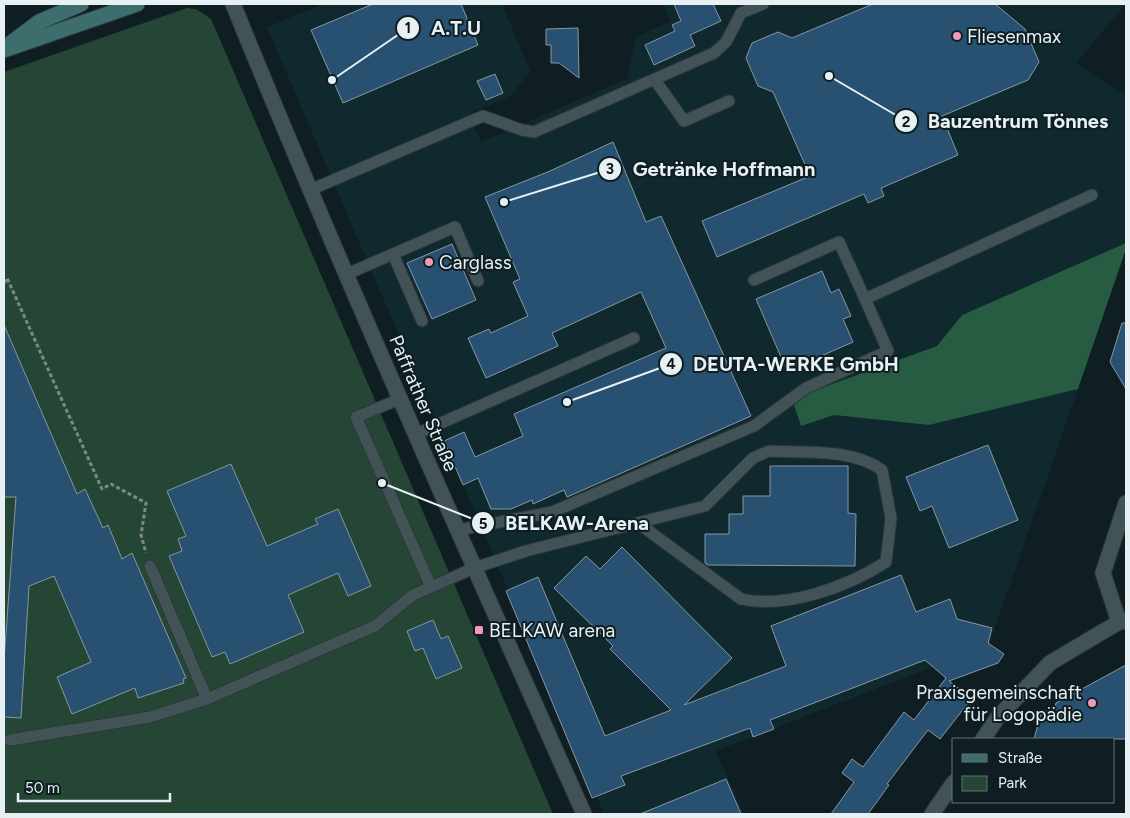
<svg xmlns="http://www.w3.org/2000/svg" width="1130" height="818" font-family="Figtree,sans-serif">
<rect width="100%" height="100%" fill="#0e1e22"/>
<polygon fill="#10292f" points="323,4 502,4 530,71 512,95 469,114 481,142 629,78 628,73 636,37 671,21 663,4 1126,4 1076,63 1126,96 1126,243 962,315 937,346 810,392 801,426 834,415 929,425 1078,389 989,645 716,751 744,814 604,814 267,27"/>
<polygon fill="#264635" points="187,8 196,9 211,19 553,814 4,814 4,72"/>
<polygon fill="#275b42" points="1126,243 1126,249 1078,389 929,425 834,415 801,426 794,405 810,392 937,346 962,315"/>
<g fill="#285070" stroke="#8996a2">
<polygon points="373,4 461,4 478,45 343,103 311,30"/>
<polygon points="674,4 713,4 721,21 690,35 695,46 654,65 645,45 675,31 672,25 681,21"/>
<polygon points="873,4 995,4 1025,29 1039,62 1028,80 942,116 958,155 881,188 884,196 868,203 864,194 717,257 702,221 810,176 773,92 758,86 746,58 752,43 778,32 792,38"/>
<polygon points="578,28 579,78 559,63 551,63 551,45 546,45 546,29"/>
<polygon points="495,74 503,93 486,100 477,81"/>
<polygon points="613,142 646,222 661,216 751,416 567,497 564,490 533,504 532,500 511,509 491,509 478,478 463,485 444,441 464,432 475,457 523,436 514,414 666,348 641,292 552,333 558,346 486,378 468,338 489,329 491,333 528,316 513,282 520,279 485,197 550,171"/>
<polygon points="452,244 476,300 432,319 407,263"/>
<polygon points="822,271 831,293 839,289 851,316 843,319 853,342 787,371 756,299"/>
<polygon points="1122,323 1126,323 1126,389 1110,362"/>
<polygon points="4,325 77,494 85,489 103,528 108,525 122,559 132,553 186,678 183,679 184,683 138,698 135,688 72,714 57,677 91,662 54,576 29,586 21,718 4,717 4,660 16,497 4,497"/>
<polygon points="988,445 1018,520 949,548 932,506 920,511 906,477"/>
<polygon points="231,464 267,546 318,524 315,519 338,509 371,586 348,596 338,573 288,595 304,632 230,664 225,652 212,657 169,556 182,551 178,539 186,536 167,491"/>
<polygon points="770,466 848,466 848,513 856,514 855,566 708,565 705,563 705,534 729,534 729,514 743,514 743,496 770,496"/>
<polygon points="622,547 732,658 684,705 786,666 771,626 901,575 916,612 950,599 957,619 992,628 988,643 1004,654 998,663 949,681 972,698 940,739 928,730 887,784 889,785 868,814 831,814 854,782 842,773 852,759 863,767 904,712 914,720 946,678 925,660 770,720 774,729 753,737 750,728 621,776 625,785 592,798 506,591 538,577 605,736 671,710 610,649 613,646 554,588 586,556 600,569"/>
<polygon points="433,620 441,639 448,636 462,668 436,679 423,648 415,651 407,631"/>
<polygon points="1126,665 1126,739 1034,739 1042,710 1053,714 1056,703"/>
<polygon points="726,779 741,814 640,814"/>
</g>
<g fill="none" stroke-linecap="round" stroke-linejoin="round">
<g stroke="#2e373a" stroke-width="13">
<g id="service">
<polyline points="655,80 684,121 729,101"/>
<polyline points="310,190 483,116 522,130 534,132 714,53 726,42 741,13 763,4"/>
<polyline points="393,254 422,321"/>
<polyline points="347,274 455,227 478,281"/>
<polyline points="754,280 839,242 865,299"/>
<polyline points="400,399 356,417 431,587"/>
<polyline points="416,434 634,338"/>
<polyline points="458,530 552,512 754,426 806,388 888,351 865,299 1092,195"/>
<polyline points="150,566 207,699"/>
<path d="M 10,740 L 150,717 L 207,699 L 375,626 L 413,595 L 474,568 L 526,551 L 705,506 L 753,458 L 769,451 C 806,453 851,448 882,470 L 891,518 L 886,562 C 847,587 787,609 741,599 L 638,523"/>
</g>
</g>
<g stroke="#2e373a" stroke-width="17">
<g id="minor">
<polyline points="1119,622 1103,573 1126,503"/>
<polyline points="983,739 998,717 1050,663 1119,622 1126,621"/>
<polyline points="932,814 954,782"/>
</g>
</g>
<g stroke="#2e373a" stroke-width="17">
<path id="tertiary" d="M 233,4 C 344,277 464,545 584,814"/>
</g>
<g stroke="#2e373a" stroke-width="17">
<g id="secondary">
<polyline points="11,43 39,22 81,4"/>
<polyline points="4,50 137,4"/>
</g>
</g>
<polyline stroke="#7b888c" stroke-width="3" stroke-dasharray="4 2.5" stroke-linecap="butt" points="4,283 7,278 102,489 111,484 146,503 141,535 146,553"/>
<use href="#service" stroke="#415357" stroke-width="11"/>
<use href="#minor" stroke="#415357" stroke-width="15"/>
<use href="#tertiary" stroke="#415357" stroke-width="15"/>
<use href="#secondary" stroke="#3d6d6d" stroke-width="15"/>
</g>
<g fill="#ef9ab8" stroke="#0e1e22" stroke-width="2">
<circle cx="957" cy="36" r="5"/>
<circle cx="429" cy="262" r="5"/>
<rect x="474" y="625" width="10" height="10" rx="2.5"/>
<circle cx="1092" cy="703" r="5"/>
</g>
<g text-anchor="middle" stroke-width="4" stroke-linejoin="round" paint-order="stroke">
<g font-size="19" fill="#e7f1f4" stroke="#0e1e22" text-anchor="start">
<text x="967" y="43">Fliesenmax</text>
<text x="439" y="269">Carglass</text>
<text x="489" y="637">BELKAW arena</text>
<text x="1082" y="699" text-anchor="end">Praxisgemeinschaft<tspan x="1082" dy="22">für Logopädie</tspan></text>
</g>
<g font-size="19" fill="#e7f1f4" stroke="#0e1e22">
<text transform="translate(424 403) rotate(67)" y="7">Paffrather Straße</text>
</g>
</g>
<path fill="none" stroke="#e7f1f4" stroke-width="2" d="M332 80L408 28M829 76L906 121M504 202L610 169M567 402L671 364M382 483L483 523"/>
<g fill="#e7f1f4" stroke="#0e1e22" stroke-width="2">
<circle cx="332" cy="80" r="5"/>
<circle cx="829" cy="76" r="5"/>
<circle cx="504" cy="202" r="5"/>
<circle cx="567" cy="402" r="5"/>
<circle cx="382" cy="483" r="5"/>
<circle cx="408" cy="28" r="12"/>
<circle cx="906" cy="121" r="12"/>
<circle cx="610" cy="169" r="12"/>
<circle cx="671" cy="364" r="12"/>
<circle cx="483" cy="523" r="12"/>
</g>
<g font-size="15" text-anchor="middle" font-weight="bold" fill="#111">
<text x="408" y="33">1</text>
<text x="906" y="127">2</text>
<text x="610" y="174">3</text>
<text x="671" y="369">4</text>
<text x="483" y="529">5</text>
</g>
<g font-size="20" text-anchor="middle" font-weight="bold" fill="#e7f1f4" stroke="#0e1e22" stroke-width="4" stroke-linejoin="round" paint-order="stroke">
<text x="456" y="35">A.T.U</text>
<text x="1018" y="128">Bauzentrum Tönnes</text>
<text x="724" y="176">Getränke Hoffmann</text>
<text x="796" y="371">DEUTA-WERKE GmbH</text>
<text x="577" y="530">BELKAW-Arena</text>
</g>
<rect width="1130" height="818" fill="none" stroke="#e7f1f4" stroke-width="10"/>
<rect x="952" y="738" width="162" height="65" fill="#0e1e22" stroke="#657276"/>
<rect x="962" y="754" width="25" height="8" fill="#3d6d6d" stroke="#657276"/>
<text x="998" y="763" font-size="15" fill="#e7f1f4">Straße</text>
<rect x="962" y="776" width="25" height="15" fill="#264635" stroke="#657276"/>
<text x="998" y="788" font-size="15" fill="#e7f1f4">Park</text>
<path d="M18 793v8h152v-8" fill="none" stroke="#e7f1f4" stroke-width="2.5"/>
<text x="25" y="793" font-size="15" fill="#e7f1f4" stroke="#0e1e22" stroke-width="4" paint-order="stroke">50 m</text>
</svg>
